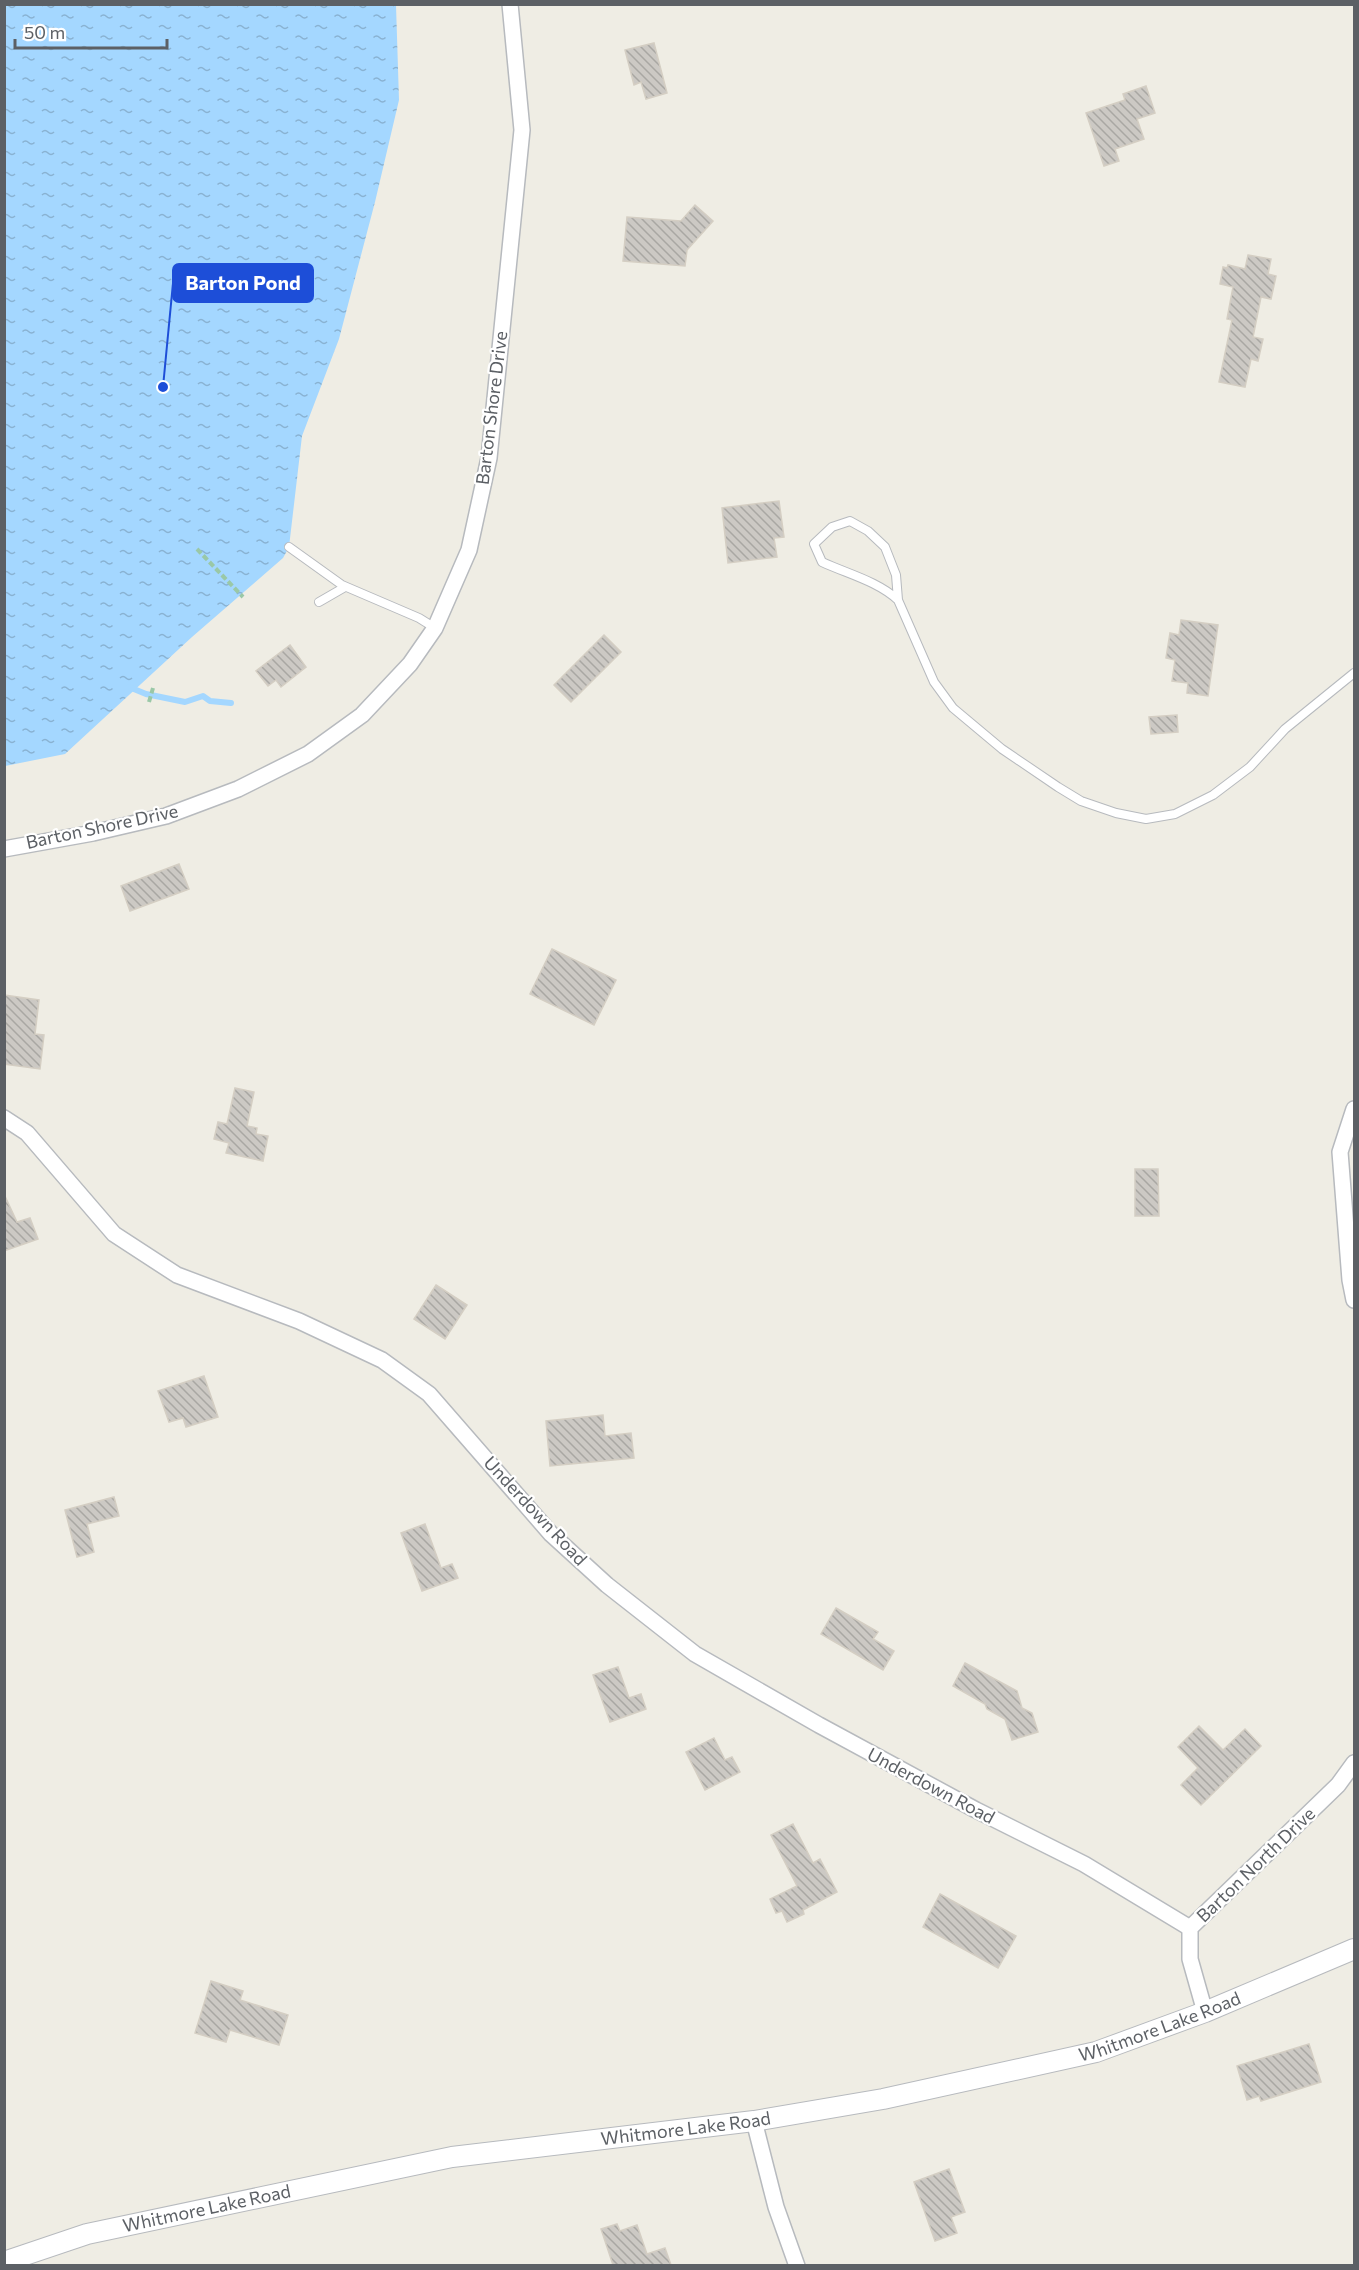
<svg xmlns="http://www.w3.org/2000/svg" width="1359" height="2270" font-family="Commissioner,sans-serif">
<defs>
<pattern id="water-ripples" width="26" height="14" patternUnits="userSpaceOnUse" patternTransform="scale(1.5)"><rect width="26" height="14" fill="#a4d7ff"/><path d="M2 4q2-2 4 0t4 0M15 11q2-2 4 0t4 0" fill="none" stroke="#89b2d2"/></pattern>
<pattern id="building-back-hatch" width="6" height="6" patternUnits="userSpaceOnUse" patternTransform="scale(1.5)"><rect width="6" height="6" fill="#ccc9c4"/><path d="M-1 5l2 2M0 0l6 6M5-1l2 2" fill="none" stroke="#a9a7a3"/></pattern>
</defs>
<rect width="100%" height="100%" fill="#efede4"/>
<polygon fill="url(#water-ripples)" points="5,5 396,5 399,100 375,202 339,339 302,436 289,547 283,558 192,637 65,754 5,766"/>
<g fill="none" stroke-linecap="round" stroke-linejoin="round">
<polyline stroke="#a4d7ff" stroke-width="6" points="129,687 146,694 185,702 203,696 210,701 231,703"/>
</g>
<g fill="url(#building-back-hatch)" stroke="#d4cec3" stroke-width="1.5">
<polygon points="654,43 667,93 646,99 641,82 634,85 625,50"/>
<polygon points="1146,86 1155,113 1137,119 1144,139 1115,149 1119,161 1104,166 1086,113 1125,100 1123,94"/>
<polygon points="695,205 713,221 687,250 685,266 623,261 627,217 681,221"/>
<polygon points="1248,255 1271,259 1268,274 1276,276 1271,299 1261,297 1253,337 1263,339 1258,361 1251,359 1245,387 1219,382 1232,320 1227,319 1233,287 1220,284 1223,267 1227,268 1228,265 1245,269"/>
<polygon points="779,501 784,537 774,538 777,557 728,563 722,508"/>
<polygon points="1181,620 1218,625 1208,696 1187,693 1188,683 1172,681 1175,660 1166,658 1170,633 1179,635"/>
<polygon points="604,635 621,652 571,702 554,685"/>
<polygon points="290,645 306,667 281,687 276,680 268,686 256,671"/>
<polygon points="1177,715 1178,732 1151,734 1149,717"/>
<polygon points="179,864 189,889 130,911 121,886"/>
<polygon points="552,949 616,980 594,1025 530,994"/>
<polygon points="4,995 39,1000 35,1034 44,1035 40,1069 4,1064"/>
<polygon points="235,1088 254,1092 247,1126 257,1128 256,1134 268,1136 263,1161 226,1153 229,1143 214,1139 218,1122 227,1124"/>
<polygon points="1135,1169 1158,1169 1159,1216 1135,1216"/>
<polygon points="4,1194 17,1222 30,1218 38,1239 4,1251"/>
<polygon points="436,1285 467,1305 445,1339 414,1319"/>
<polygon points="204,1376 218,1417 186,1427 183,1418 169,1422 158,1391"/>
<polygon points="603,1415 605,1436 631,1433 634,1458 550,1466 546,1421"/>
<polygon points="114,1497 119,1516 87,1524 94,1552 77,1557 65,1510"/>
<polygon points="425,1524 441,1568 452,1564 458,1578 422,1591 401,1533"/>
<polygon points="836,1608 878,1632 873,1639 894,1651 883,1670 821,1634"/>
<polygon points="965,1663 1017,1691 1022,1708 1032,1713 1038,1732 1012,1740 1005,1719 987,1709 985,1704 953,1686"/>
<polygon points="618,1667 629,1698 641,1694 646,1709 610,1722 593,1675"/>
<polygon points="1199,1726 1223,1750 1245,1729 1261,1746 1201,1805 1181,1785 1198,1768 1178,1747"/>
<polygon points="714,1738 725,1760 732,1757 740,1772 705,1790 686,1752"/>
<polygon points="793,1824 813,1863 820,1859 837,1892 803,1910 804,1914 787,1922 782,1911 776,1913 770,1899 797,1886 771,1835"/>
<polygon points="940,1894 1016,1936 998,1968 923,1927"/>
<polygon points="211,1981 243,1991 240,2000 288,2015 279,2045 230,2030 226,2042 195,2033"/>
<polygon points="1309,2044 1321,2082 1261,2101 1259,2096 1247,2100 1237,2066"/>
<polygon points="949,2169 965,2212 951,2217 957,2233 935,2241 914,2182"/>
<polygon points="617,2224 620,2231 637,2225 647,2254 665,2248 671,2265 613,2265 601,2229"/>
</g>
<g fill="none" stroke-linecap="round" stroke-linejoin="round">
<g stroke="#b7babe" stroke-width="10">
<g id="service">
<polyline points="289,547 342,585 419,618 435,628"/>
<path d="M 898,600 C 877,581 848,574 822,562 L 814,544 L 832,527 L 850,521 L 868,531 L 885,547 L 896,575 L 898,600 L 934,682 L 953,708 L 1002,749 L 1058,787 L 1081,801 L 1116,813 L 1146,819 L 1175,814 L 1213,795 L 1250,767 L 1285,729 L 1354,673"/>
<polyline points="319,602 345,587"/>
</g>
</g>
<g stroke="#b7babe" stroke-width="18">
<g id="minor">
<polyline points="4,849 93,833 166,816 238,789 308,754 362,715 410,664 435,628 469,550 489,458 522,130 510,4"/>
<polyline points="1354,1109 1340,1152 1350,1280 1354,1300"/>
<polyline points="4,1118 27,1133 114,1234 177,1275 299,1321 382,1360 429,1394 551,1534 607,1585 695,1654 819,1725 976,1810 1084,1864 1190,1928"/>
<polyline points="1205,2012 1190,1959 1190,1928 1338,1785 1354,1763"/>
<polyline points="754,2121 776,2207 797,2266"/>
</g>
</g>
<g stroke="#b7babe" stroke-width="22">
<g id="tertiary">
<path id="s1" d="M 4,2262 L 87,2234 L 452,2157 L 754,2121 L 883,2099 L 1096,2052 L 1205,2012 L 1354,1949"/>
</g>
</g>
<g stroke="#9ac8a7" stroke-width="4" stroke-dasharray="6 3" stroke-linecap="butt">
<polyline points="197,549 243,597"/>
<polyline points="149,702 153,688"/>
</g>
<use href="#service" stroke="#fff" stroke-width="8"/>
<use href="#minor" stroke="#fff" stroke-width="15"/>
<use href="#tertiary" stroke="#fff" stroke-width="20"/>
</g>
<g text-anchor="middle" stroke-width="4.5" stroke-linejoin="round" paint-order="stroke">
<g font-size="18" fill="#5c6065" stroke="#fff">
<text transform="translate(492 408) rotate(-83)" y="6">Barton Shore Drive</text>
<text transform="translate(102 827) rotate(-12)" y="6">Barton Shore Drive</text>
<text transform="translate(535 1511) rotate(47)" y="6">Underdown Road</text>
<text transform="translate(931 1786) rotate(28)" y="6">Underdown Road</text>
<text transform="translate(1256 1865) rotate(-44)" y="6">Barton North Drive</text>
<text dy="6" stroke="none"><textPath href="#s1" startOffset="1182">Whitmore Lake Road</textPath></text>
<text dy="6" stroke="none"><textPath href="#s1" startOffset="696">Whitmore Lake Road</textPath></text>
<text dy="6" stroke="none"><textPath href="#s1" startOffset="210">Whitmore Lake Road</textPath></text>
</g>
</g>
<path fill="none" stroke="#1d4ed8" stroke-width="2" d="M163 387L173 283"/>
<circle fill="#1d4ed8" stroke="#fff" stroke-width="2" cx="163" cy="387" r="6"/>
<rect fill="#1d4ed8" stroke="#1d4ed8" stroke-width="2" x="173" y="264" width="140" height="38" rx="6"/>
<g font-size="20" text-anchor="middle" font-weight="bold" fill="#fff">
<text x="243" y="290">Barton Pond</text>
</g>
<rect width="1359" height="2270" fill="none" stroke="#5c6065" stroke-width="12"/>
<path d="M15 39v9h152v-9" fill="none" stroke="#5c6065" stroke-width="3"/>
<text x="24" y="39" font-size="18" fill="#5c6065" stroke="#ffffff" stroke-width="4.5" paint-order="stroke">50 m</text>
</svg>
